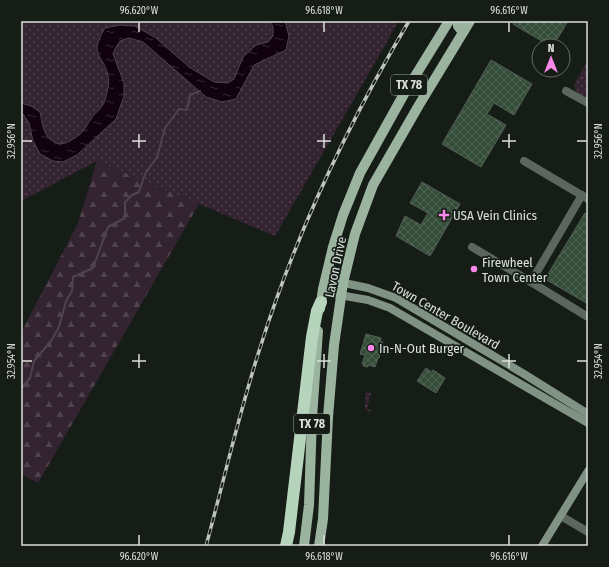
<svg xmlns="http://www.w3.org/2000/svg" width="609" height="567" font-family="'Fira Sans Condensed',sans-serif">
<defs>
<pattern id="grass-dots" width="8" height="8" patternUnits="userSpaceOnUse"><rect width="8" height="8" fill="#342331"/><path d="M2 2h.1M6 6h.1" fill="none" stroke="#51434e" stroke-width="1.8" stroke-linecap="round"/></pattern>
<pattern id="forest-firs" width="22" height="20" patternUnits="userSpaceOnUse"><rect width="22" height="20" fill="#342331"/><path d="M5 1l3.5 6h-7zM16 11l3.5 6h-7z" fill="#51434e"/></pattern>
<pattern id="water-ripples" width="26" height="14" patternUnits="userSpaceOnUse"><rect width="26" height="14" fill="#120210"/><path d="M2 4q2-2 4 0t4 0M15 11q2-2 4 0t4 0" fill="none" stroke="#342732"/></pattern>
<pattern id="building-cross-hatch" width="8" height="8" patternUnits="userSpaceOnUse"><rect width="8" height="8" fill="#344e3a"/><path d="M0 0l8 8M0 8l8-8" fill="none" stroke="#516756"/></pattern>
</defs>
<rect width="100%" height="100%" fill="#161d17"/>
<g fill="url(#grass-dots)">
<polygon points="21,21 399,21 275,236 97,161 21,201"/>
<polygon points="588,60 588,99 576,92 574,85"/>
<polygon points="366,392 371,393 367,409 371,410 370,412 365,410"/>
</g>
<polygon fill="url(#forest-firs)" points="97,161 199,204 38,483 21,474 21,333 78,223"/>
<path fill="url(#water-ripples)" stroke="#4e454d" d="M 270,21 L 285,21 L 289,36 L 286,50 L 254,65 L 236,99 L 222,102 L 206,97 L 143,42 L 129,38 L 120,41 L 115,49 L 113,54 L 124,83 L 124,96 L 116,119 L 77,155 L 63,162 L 53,161 L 40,154 L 33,141 L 29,123 L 23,114 L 21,114 L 21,103 L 31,106 L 40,112 C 42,121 43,134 51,140 C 59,146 66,144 73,139 C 85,132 84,129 91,119 C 95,112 103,108 105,100 C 107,94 110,81 108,75 C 101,51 89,56 105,28 L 120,25 L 135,26 L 156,38 L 189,67 L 214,82 L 228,83 L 234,79 L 243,57 L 256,45 L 268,42 L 273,36 L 273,27 Z"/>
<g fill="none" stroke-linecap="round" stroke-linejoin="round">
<polyline stroke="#4e454d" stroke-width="2" points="21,389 30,378 34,361 51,341 59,327 66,301 72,291 73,277 93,268 108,227 125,218 125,202 132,195 139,192 145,174 157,157 165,128 179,109 187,110 190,95 200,91"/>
</g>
<g fill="url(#building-cross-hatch)" stroke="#565e57">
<polygon points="514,21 568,21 553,46 550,46 513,24"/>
<polygon points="491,60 532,84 514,115 494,103 487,114 506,125 481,167 442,144"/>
<polygon points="422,182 460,204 430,256 396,236 405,216 421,225 428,213 410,203"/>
<polygon points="585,213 588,215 588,304 545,279"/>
<polygon points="366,334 381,338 380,341 383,342 379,358 378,358 375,367 368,365 368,367 363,366 364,364 362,364 365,355 360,354"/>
<polygon points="426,368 432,372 433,370 445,378 436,393 417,381"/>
</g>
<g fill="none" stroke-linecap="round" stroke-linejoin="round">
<g stroke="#5b675d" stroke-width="8">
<polyline points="566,91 588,103"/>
<polyline points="524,161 588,199"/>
<polyline points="472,247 531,282 582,195"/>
<polyline points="531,282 588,317"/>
<polyline points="561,516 588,532"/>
</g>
<g stroke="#7f9283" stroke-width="8">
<polyline points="325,279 368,288 396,298 524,374 588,414"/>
<polyline points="322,292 368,300 390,308 588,423"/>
<polyline points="542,546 588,471"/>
</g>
<g stroke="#9bb4a0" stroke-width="10">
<polyline points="458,21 458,26 463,32"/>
<polyline points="320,309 323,289 333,247 343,215 360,173 404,94 449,21"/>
<polyline points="304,546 309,505 312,418 318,331"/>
<polyline points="319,546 323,519 328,417 334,345 343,283 355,234 373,185 419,105 470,21"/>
</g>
<polyline stroke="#b5d4bb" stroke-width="12" points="286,546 289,532 312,337 317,311 321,302"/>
<g stroke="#bdc3be" stroke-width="3.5">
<path id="rail" d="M 206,546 C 224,480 239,413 260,348 C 296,233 348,124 409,21"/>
</g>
<use href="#rail" stroke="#161d17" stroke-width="2" stroke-dasharray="6" stroke-linecap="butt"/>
</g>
<path fill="none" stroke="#dbe0dc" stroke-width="1.5" d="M 139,22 L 139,32M 324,22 L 324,32M 509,22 L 509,32M 139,134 L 139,148M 324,134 L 324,148M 509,134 L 509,148M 22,141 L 32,141M 132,141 L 146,141M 317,141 L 331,141M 502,141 L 516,141M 577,141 L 587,141M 139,354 L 139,368M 324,354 L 324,368M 509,354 L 509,368M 22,361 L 32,361M 132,361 L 146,361M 317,361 L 331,361M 502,361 L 516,361M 577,361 L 587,361M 139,535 L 139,545M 324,535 L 324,545M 509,535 L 509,545"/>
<g fill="#f888ea" stroke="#161d17" stroke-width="1.5">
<path d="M442 209h4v4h4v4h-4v4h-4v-4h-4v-4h4z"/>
<circle cx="474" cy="269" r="4"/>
<circle cx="371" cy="348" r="4"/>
</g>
<g text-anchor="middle" stroke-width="3.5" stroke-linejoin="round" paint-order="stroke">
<g fill="#161d17" stroke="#a0a6a1" stroke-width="1">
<rect x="391" y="75" width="36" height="20" rx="3"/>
<rect x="294" y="414" width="36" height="20" rx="3"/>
</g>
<g font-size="12" font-weight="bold" fill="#dbe0dc">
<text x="409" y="89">TX 78</text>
<text x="312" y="428">TX 78</text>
</g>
<g font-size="13" fill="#dbe0dc" stroke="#161d17" text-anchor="start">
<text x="453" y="220">USA Vein Clinics</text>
<text x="482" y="267">Firewheel<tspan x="482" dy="15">Town Center</tspan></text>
<text x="379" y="353">In-N-Out Burger</text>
</g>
<g font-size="13" fill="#dbe0dc" stroke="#161d17">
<text transform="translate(335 267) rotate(-78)" y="5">Lavon Drive</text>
<text transform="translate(446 315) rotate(30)" y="5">Town Center Boulevard</text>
</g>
</g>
<rect width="609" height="567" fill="none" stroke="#161d17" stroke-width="44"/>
<g transform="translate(551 58)"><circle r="19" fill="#161d17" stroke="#656b66"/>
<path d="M0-3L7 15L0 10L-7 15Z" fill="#f888ea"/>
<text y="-6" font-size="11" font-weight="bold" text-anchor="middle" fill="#dbe0dc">N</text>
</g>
<rect x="22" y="22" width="565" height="523" fill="none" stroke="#dbe0dc" stroke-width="1.5"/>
<g font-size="10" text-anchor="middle" fill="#dbe0dc">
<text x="139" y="14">96.620°W</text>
<text x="324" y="14">96.618°W</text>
<text x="509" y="14">96.616°W</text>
<text transform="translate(11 141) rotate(-90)" y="4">32.956°N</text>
<text transform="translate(598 141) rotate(-90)" y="4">32.956°N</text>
<text transform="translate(11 361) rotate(-90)" y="4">32.954°N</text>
<text transform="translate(598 361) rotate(-90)" y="4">32.954°N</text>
<text x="139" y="560">96.620°W</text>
<text x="324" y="560">96.618°W</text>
<text x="509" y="560">96.616°W</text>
</g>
</svg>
